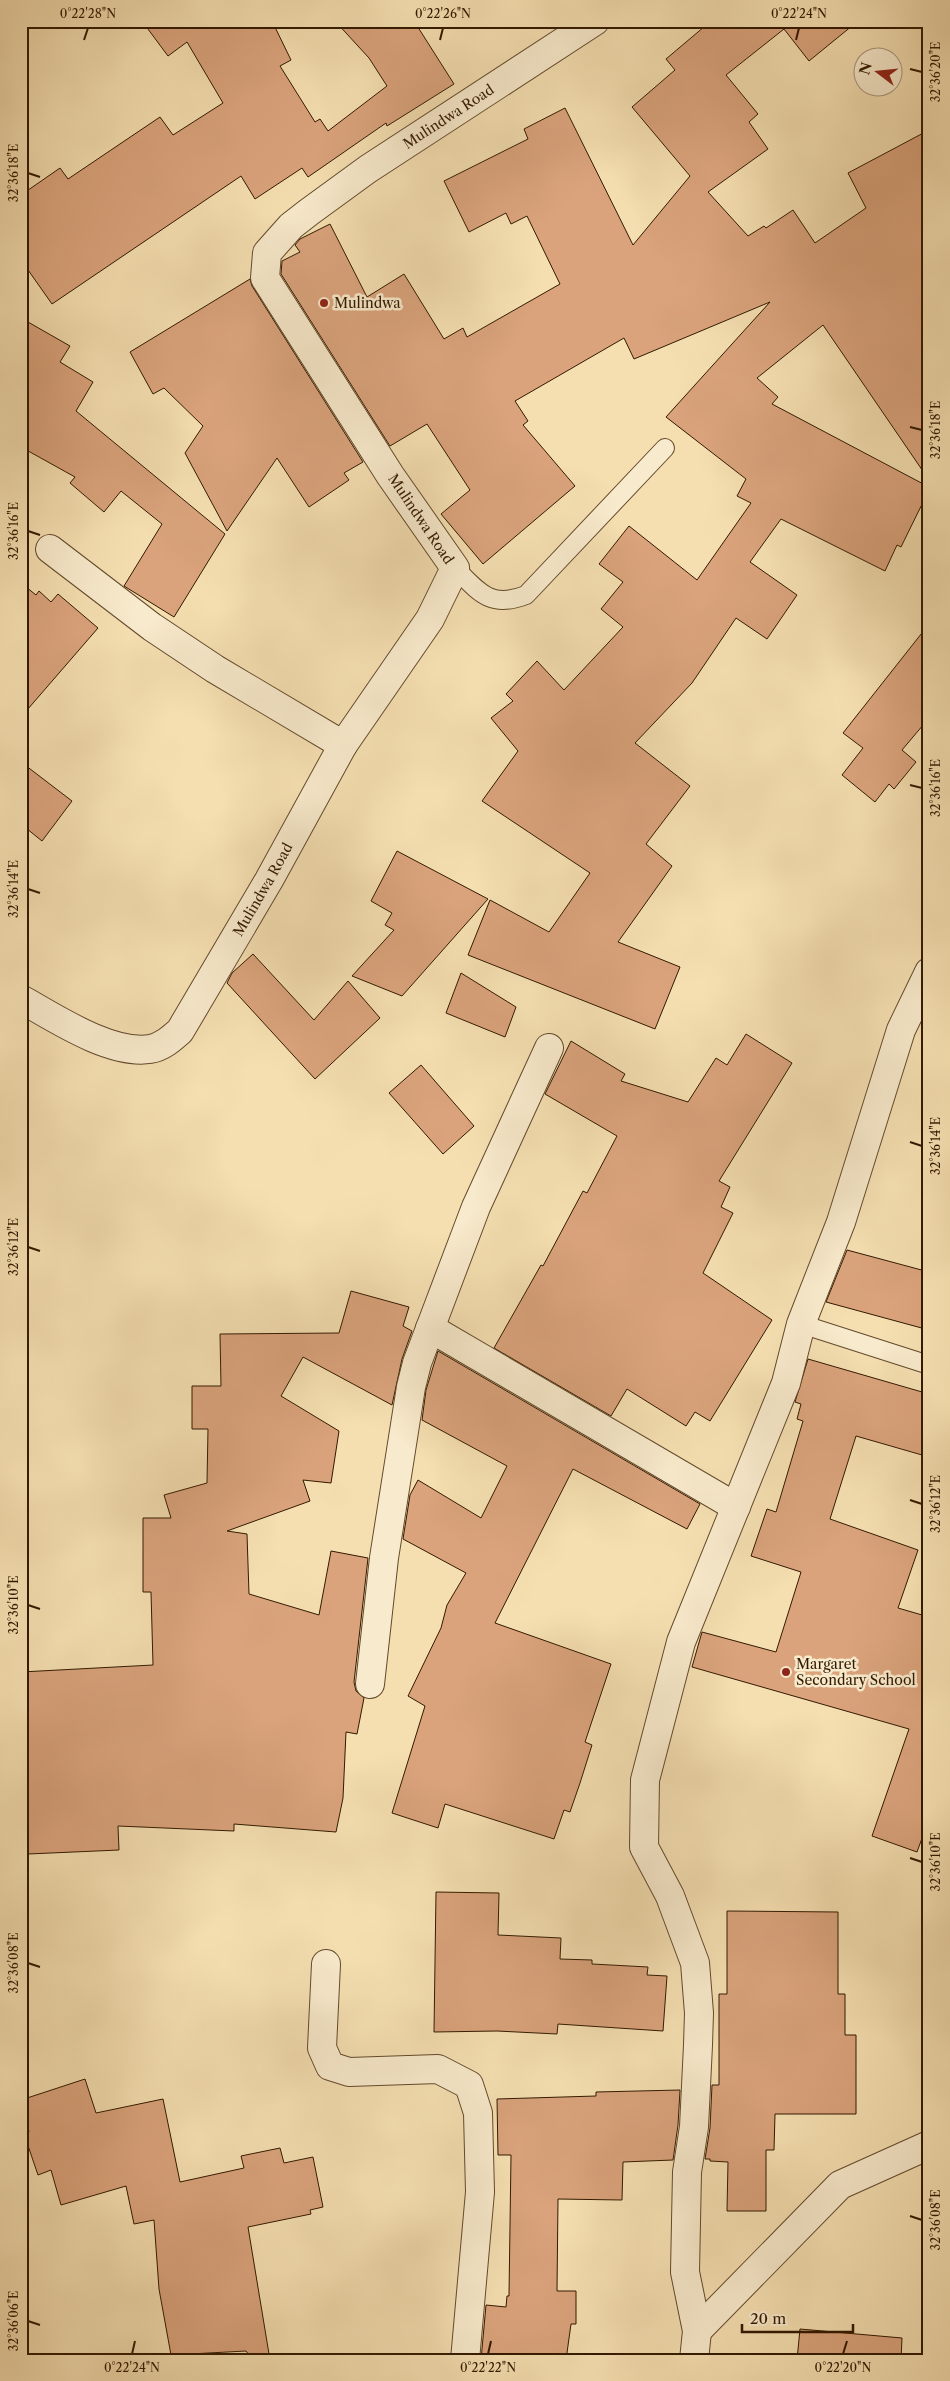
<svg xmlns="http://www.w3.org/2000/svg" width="950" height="2381" font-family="'Libre Caslon Text',serif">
<rect width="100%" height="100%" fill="#f5dfb1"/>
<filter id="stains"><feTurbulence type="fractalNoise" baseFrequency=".004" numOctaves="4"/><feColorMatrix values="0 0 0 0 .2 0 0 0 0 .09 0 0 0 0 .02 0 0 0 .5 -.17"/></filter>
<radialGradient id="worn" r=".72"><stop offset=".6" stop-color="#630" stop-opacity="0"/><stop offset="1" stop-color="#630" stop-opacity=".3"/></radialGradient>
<g fill="#daa37c" stroke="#321900">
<polygon points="142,21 272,21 291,60 280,66 315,122 320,119 328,131 387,86 369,58 335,21 414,21 454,84 387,126 386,123 308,177 302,168 255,199 241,176 52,304 21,260 21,195 60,168 68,179 160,117 173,135 223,103 187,42 168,56"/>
<polygon points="711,21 858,21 809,61 784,29 726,75 758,114 749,122 768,149 708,192 748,236 764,226 766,228 793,210 815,243 866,208 848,173 929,130 929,480 823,325 757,378 778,397 772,404 929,487 929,490 901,547 897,545 885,571 781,519 750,562 797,595 767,639 736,618 692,683 635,743 690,786 646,844 672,866 618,942 680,967 655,1029 468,955 490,900 549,932 590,873 482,801 518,751 491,718 513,701 506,694 537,661 564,690 623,627 601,609 623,582 599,564 629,526 697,580 751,503 737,496 746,479 666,417 770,302 634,359 624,338 515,401 528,421 523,425 575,486 483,564 441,514 470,490 427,424 390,446 281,274 282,261 300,252 295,245 300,239 330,224 367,297 404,274 444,339 463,328 467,337 560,284 527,216 511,224 506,213 469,232 444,181 528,139 524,129 565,108 633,245 690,176 632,107 675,70 666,59"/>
<polygon points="250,279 252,286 363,462 344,473 349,480 309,507 277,458 227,531 185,453 203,426 164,388 153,394 130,352"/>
<polygon points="21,318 70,346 60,362 93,382 76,411 225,534 174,617 124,586 162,524 121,491 104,512 70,483 75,477 21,447"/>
<polygon points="21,583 36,595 39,591 51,602 58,594 98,628 21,717"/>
<polygon points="929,624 929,718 902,750 916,762 894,789 889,784 875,802 842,775 863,748 843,733"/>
<polygon points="21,762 72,801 42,841 21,824"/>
<polygon points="397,851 488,899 402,996 352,976 394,930 385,925 392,913 371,901"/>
<polygon points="253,954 314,1020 348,981 380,1018 315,1079 227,983 232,973"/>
<polygon points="461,973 516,1007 505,1037 446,1013"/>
<polygon points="746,1034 792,1063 719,1181 730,1187 721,1207 733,1213 703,1273 772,1320 710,1421 695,1412 686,1426 627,1389 611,1416 494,1348 541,1265 543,1266 583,1191 587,1193 617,1136 545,1094 571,1041 625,1074 621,1081 688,1102 716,1058 727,1065"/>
<polygon points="421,1065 474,1126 443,1154 389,1093"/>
<polygon points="847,1250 929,1272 929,1330 826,1302"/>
<polygon points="351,1291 409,1307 403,1326 412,1331 402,1359 392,1405 303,1357 281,1396 339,1431 331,1483 303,1480 310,1501 227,1531 247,1534 249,1594 319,1615 331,1551 368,1558 354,1682 356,1691 364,1698 357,1734 346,1732 343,1798 336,1832 234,1824 234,1831 118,1826 119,1850 28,1854 25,1803 21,1804 21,1672 153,1665 151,1592 143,1592 143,1518 171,1518 164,1495 207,1483 208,1429 192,1429 192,1386 221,1386 220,1334 339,1333"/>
<polygon points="438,1351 700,1504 687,1529 573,1469 495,1623 611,1664 585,1742 592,1745 580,1783 570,1812 564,1810 554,1839 445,1804 438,1828 392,1813 425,1706 408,1696 441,1628 447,1605 466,1573 403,1539 410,1495 418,1480 481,1518 507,1466 422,1420 426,1390"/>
<polygon points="808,1359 929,1394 929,1457 856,1436 830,1519 918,1550 898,1608 929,1617 929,1819 917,1852 872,1836 909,1729 692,1667 702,1632 776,1652 801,1572 751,1556 767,1509 776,1512 803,1421 797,1419 801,1404 795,1402"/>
<polygon points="436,1892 499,1893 498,1935 561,1938 560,1959 592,1960 592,1964 648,1967 647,1975 667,1976 663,2031 558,2024 557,2034 497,2031 434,2032"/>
<polygon points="727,1911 838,1912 838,1994 845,1994 845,2035 856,2035 856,2114 775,2114 774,2150 766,2150 766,2211 727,2211 728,2162 710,2161 710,2159 705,2159 710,2128 712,2085 719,2085 719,1994 727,1994"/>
<polygon points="85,2079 96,2113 163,2099 180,2182 244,2168 241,2156 280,2148 284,2163 313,2157 323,2207 310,2210 311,2214 248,2227 270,2360 253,2360 246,2351 171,2355 159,2289 154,2220 134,2224 126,2186 61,2205 51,2170 38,2175 24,2134 29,2132 21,2100"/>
<polygon points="680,2090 678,2125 673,2160 623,2162 622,2200 558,2199 557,2291 576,2291 576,2324 571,2324 566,2360 481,2360 486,2305 506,2307 507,2296 509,2296 511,2155 498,2155 497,2099 596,2096 596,2092"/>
<polygon points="800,2329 902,2338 901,2360 797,2360"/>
</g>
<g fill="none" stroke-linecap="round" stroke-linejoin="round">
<g stroke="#634a2c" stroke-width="20">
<g id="service">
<path d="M 455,568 C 479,592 490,609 526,595 L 665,448"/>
<polyline points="801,1324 929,1365"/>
</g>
</g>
<g stroke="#634a2c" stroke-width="30">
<g id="minor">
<polyline points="50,549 152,627 215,669 343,745"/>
<path id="s1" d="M 21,999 C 55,1018 110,1055 150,1049 C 162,1047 171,1039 180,1031 L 269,880 L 343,745 L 430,619 L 455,568 L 390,475 L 265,278 L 267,253 L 291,226 L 309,212 L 368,169 L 595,21"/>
<polyline points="430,1328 736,1507"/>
<polyline points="370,1684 384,1558 411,1387 417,1363 476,1207 549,1048"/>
<polyline points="326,1964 322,2048 330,2066 349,2072 438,2069 469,2085 478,2113 480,2192 465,2360"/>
<polyline points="697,2331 840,2185 929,2145"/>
<polyline points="694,2360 697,2331 685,2272 687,2172 694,2127 698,2045 699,2013 695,1963 670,1896 644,1847 645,1780 681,1642 786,1383 801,1324 841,1222 901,1030 929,972"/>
</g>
</g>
<use href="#service" stroke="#f8eacc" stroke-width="18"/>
<use href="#minor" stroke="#f8eacc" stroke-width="28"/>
</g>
<path fill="none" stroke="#321900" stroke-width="2" d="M 84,40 L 88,28M 440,40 L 443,28M 796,40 L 799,28M 910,69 L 922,72M 28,173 L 40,177M 910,427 L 922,430M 28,531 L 40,535M 910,785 L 922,788M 28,889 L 40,893M 910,1142 L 922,1146M 28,1247 L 40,1251M 910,1500 L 922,1504M 28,1605 L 40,1609M 910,1858 L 922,1862M 28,1963 L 40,1967M 910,2216 L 922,2220M 28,2321 L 40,2325M 132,2354 L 135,2341M 488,2354 L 491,2341M 843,2354 L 847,2341"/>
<g fill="#8f2418" stroke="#f8eacc" stroke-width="2">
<circle cx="324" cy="303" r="5"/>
<circle cx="786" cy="1672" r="5"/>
</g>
<g text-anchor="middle" stroke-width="5" stroke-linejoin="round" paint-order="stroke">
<g font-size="14" fill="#321900" stroke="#f8eacc">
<text dy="5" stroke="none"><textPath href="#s1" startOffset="1315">Mulindwa Road</textPath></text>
<text transform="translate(421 519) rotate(56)" y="5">Mulindwa Road</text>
<text dy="5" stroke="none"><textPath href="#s1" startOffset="340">Mulindwa Road</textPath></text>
</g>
<g font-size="14" fill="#321900" stroke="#f8eacc" text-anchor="start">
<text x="334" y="308">Mulindwa</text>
<text x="796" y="1669">Margaret<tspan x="796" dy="16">Secondary School</tspan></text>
</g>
</g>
<rect width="950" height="2381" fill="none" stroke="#f5dfb1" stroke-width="55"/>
<g transform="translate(878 72) rotate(286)"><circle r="24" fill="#f8eacc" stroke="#a9967a"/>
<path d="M0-4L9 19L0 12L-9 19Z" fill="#8f2418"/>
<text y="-8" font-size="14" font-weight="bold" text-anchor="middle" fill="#321900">N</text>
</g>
<path d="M742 2324v8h111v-8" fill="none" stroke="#321900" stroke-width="2.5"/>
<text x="750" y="2324" font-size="15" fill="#321900" stroke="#f8eacc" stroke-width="4" paint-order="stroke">20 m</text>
<rect x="28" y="28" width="894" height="2326" fill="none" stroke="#321900" stroke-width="2"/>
<g font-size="12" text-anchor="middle" fill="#321900">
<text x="88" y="18">0°22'28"N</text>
<text x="443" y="18">0°22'26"N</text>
<text x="799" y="18">0°22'24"N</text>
<text transform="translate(936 72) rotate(-90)" y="4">32°36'20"E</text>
<text transform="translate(14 173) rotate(-90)" y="4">32°36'18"E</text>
<text transform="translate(936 430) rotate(-90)" y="4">32°36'18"E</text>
<text transform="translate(14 531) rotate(-90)" y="4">32°36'16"E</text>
<text transform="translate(936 788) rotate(-90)" y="4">32°36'16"E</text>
<text transform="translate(14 889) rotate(-90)" y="4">32°36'14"E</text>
<text transform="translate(936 1146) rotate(-90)" y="4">32°36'14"E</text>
<text transform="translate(14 1247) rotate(-90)" y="4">32°36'12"E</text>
<text transform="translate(936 1504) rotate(-90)" y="4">32°36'12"E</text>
<text transform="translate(14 1605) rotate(-90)" y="4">32°36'10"E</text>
<text transform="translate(936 1862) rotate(-90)" y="4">32°36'10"E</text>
<text transform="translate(14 1963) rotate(-90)" y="4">32°36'08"E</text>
<text transform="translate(936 2220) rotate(-90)" y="4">32°36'08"E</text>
<text transform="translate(14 2321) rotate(-90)" y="4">32°36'06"E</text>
<text x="132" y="2372">0°22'24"N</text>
<text x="488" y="2372">0°22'22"N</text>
<text x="843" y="2372">0°22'20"N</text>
</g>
<rect width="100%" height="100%" filter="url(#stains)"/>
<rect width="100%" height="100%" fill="url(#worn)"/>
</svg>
